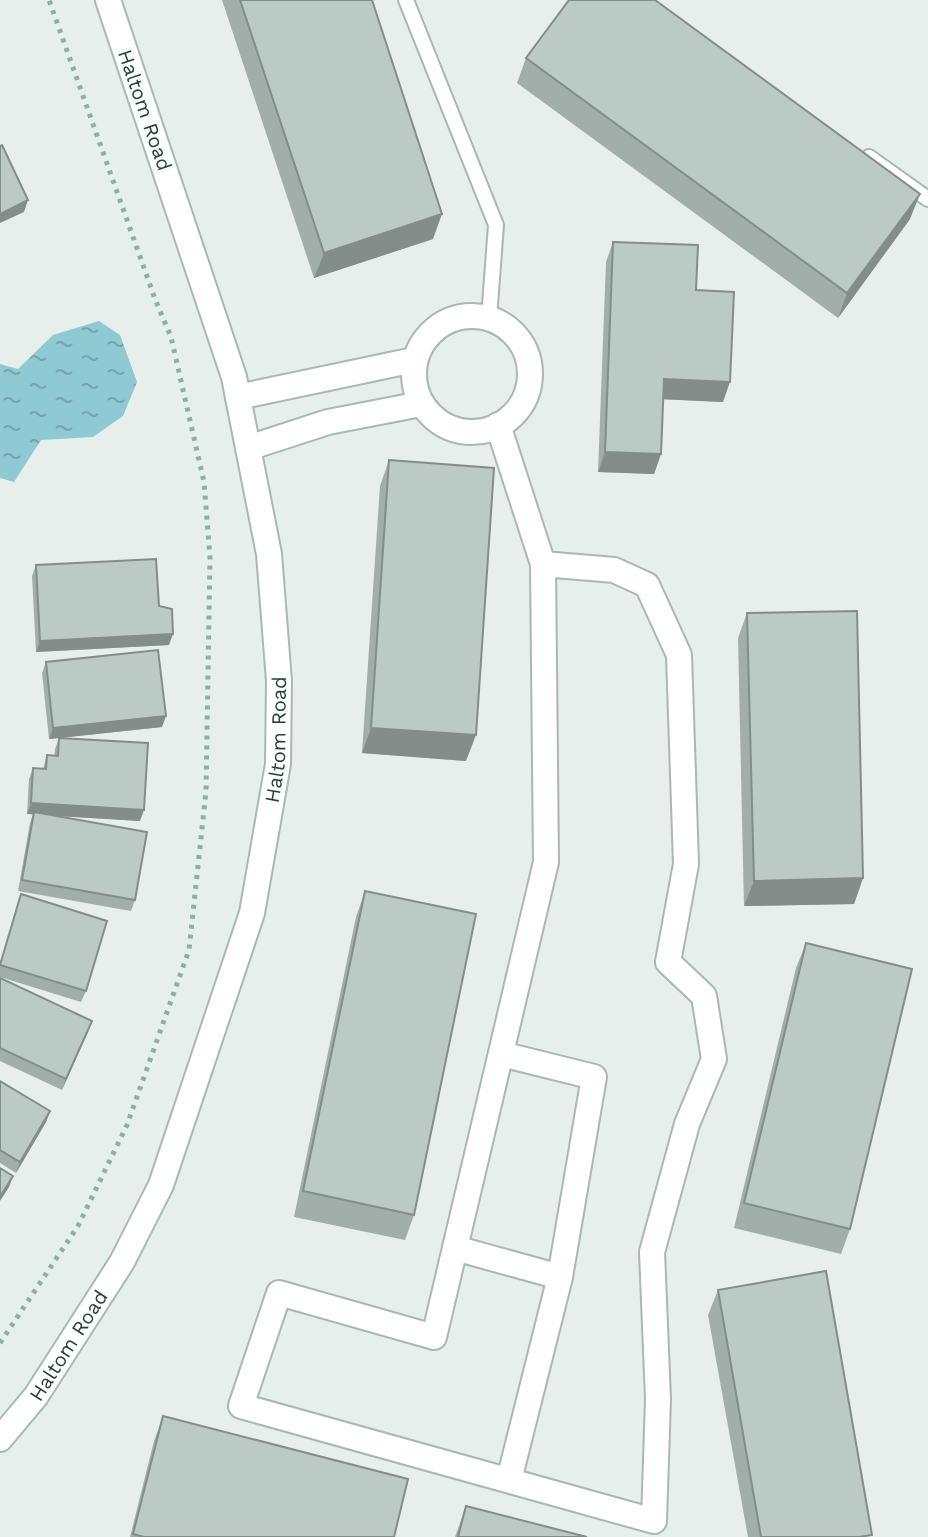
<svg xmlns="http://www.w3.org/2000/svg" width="928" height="1537" font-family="'Work Sans',sans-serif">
<defs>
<pattern id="water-ripples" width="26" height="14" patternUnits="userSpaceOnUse" patternTransform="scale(2)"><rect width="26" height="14" fill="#8ec9d4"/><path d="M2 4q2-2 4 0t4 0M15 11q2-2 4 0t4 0" fill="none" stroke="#74a5ad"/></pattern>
</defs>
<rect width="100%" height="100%" fill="#e6efeb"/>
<polygon fill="url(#water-ripples)" points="99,321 120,335 137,382 123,416 93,437 41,440 14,482 0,478 0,364 18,369 53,335"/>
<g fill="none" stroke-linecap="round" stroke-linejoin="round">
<g stroke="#a8b8b2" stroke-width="18">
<g id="service">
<polyline points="406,0 496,225 489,318"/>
<polyline points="869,157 928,199"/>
</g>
</g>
<g stroke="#a8b8b2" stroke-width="28">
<g id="minor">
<circle cx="472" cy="374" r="58"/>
<polyline points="238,397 414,360"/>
<polyline points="498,425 543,564 546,862 434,1337 279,1293 241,1406 654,1521 658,1399 652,1252 687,1124 714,1059 704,996 668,962 686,864 679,655 647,585 614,570 543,564"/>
<polyline points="248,448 328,422 421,404"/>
<polyline points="501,1054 594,1077 560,1277"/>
<polyline points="455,1248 560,1277 509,1480"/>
</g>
</g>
<g stroke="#a4bbb3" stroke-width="28">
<g id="secondary">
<path id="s1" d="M 0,1439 L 36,1396 L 122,1262 L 161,1185 L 252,913 L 278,764 L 279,681 L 269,554 L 234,377 L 108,0"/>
</g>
</g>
<polyline stroke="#86b3a5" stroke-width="5" stroke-dasharray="4 6" stroke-linecap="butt" points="0,1343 78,1226 127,1125 189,950 206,791 210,557 204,482 171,337 155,299 49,0"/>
<use href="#service" stroke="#fff" stroke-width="14"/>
<use href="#minor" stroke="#fff" stroke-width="24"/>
<use href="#secondary" stroke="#fff" stroke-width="24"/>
</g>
<g fill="#a1aea9">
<polygon points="222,0 372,0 433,239 314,278"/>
<polygon points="526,58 910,219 838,318 517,83"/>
<polygon points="613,242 723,402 663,399 661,454 654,474 598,472 606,262"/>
<polygon points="389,460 466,761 362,753 380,486"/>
<polygon points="36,565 159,606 169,645 36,652 32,576"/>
<polygon points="747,613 863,878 854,904 744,906 738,638"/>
<polygon points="46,662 162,727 60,738 140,821 56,816 135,900 131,911 18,891 30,823 33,814 27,814 29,779 33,768 43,769 47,755 54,756 55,749 59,738 49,739 42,673"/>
<polygon points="365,891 414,1215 405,1240 294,1217 356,917"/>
<polygon points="806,943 850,1229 841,1254 734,1228 796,968"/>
<polygon points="0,960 86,991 81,1002 0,977"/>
<polygon points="0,978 92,1021 62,1090 0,1061"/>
<polygon points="0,1081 50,1111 46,1122 16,1173 0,1163"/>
<polygon points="718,1290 859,1537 748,1537 708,1315"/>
<polygon points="163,1416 394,1537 130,1537 154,1441"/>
<polygon points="466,1506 587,1537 455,1537"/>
</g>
<g fill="#838d89">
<polygon points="920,194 910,219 838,318 847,293"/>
<polygon points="28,200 24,212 0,223 0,214"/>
<polygon points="442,214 433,239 314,278 324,253"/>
<polygon points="664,379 730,382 723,402 657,399"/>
<polygon points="605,452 661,454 654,474 598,472"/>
<polygon points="173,634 169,645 36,652 40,641"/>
<polygon points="166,716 162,727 49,739 53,728"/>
<polygon points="371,728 476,735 466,761 362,753"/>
<polygon points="31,803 144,810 140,821 27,814"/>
<polygon points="863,878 854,904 744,906 754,881"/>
<polygon points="92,1021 88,1032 62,1090 66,1079"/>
<polygon points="50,1111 46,1122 16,1173 20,1162"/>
<polygon points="13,1176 9,1187 0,1201 0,1197"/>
</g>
<g fill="#bbcac4" stroke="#838d89" stroke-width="2">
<polygon points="240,0 372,0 442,214 324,253"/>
<polygon points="569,0 655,0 920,194 847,293 526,58"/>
<polygon points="2,145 28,200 0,214 0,146"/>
<polygon points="613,242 698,245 696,290 734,292 730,382 664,379 661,454 605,452"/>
<polygon points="389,460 494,468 476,735 371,728"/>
<polygon points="156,559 159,606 172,609 173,634 40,641 36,565"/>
<polygon points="857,611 863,878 754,881 747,613"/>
<polygon points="158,650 166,716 53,728 46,662"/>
<polygon points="59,738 148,743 144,810 31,803 33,768 46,769 47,755 58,756"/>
<polygon points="34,812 147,832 135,900 22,880"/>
<polygon points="365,891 476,914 414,1215 303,1191"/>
<polygon points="21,894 107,921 86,991 0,965"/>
<polygon points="806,943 912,969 850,1229 744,1203"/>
<polygon points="0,978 92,1021 66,1079 0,1048"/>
<polygon points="0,1081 50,1111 20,1162 0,1150"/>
<polygon points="0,1168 13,1176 0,1197"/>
<polygon points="826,1271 872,1535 859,1537 761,1537 718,1290"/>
<polygon points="163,1416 408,1479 394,1537 144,1537 133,1534"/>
<polygon points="466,1506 587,1537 458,1537"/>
</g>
<g text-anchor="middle" stroke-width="6" stroke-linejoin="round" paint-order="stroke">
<g font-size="20" fill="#24423a" stroke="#f7fbf9">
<text transform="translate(145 110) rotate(71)" y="7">Haltom Road</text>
<text dy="7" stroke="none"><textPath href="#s1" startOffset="764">Haltom Road</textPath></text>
<text dy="7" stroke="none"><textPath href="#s1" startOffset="116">Haltom Road</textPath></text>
</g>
</g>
</svg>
